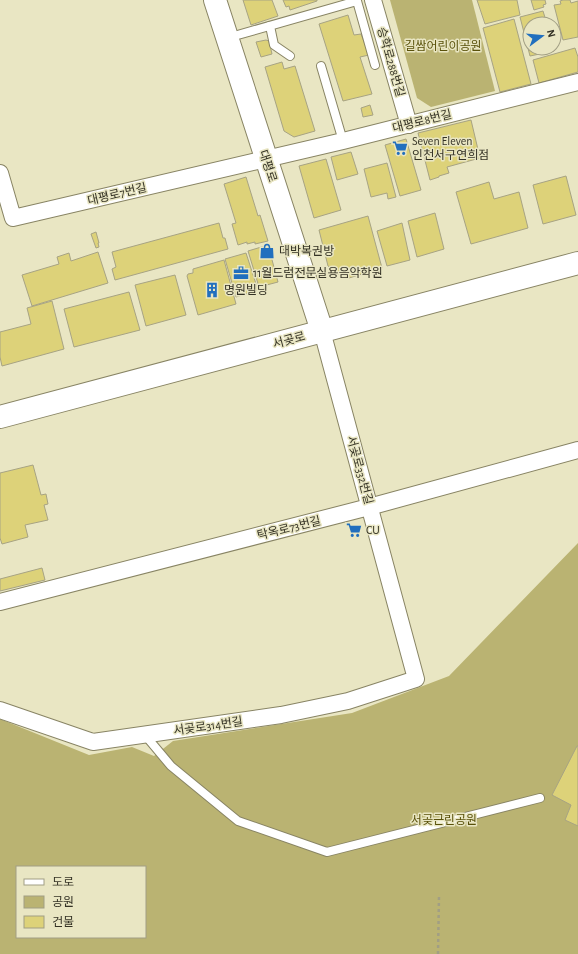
<svg xmlns="http://www.w3.org/2000/svg" width="578" height="954" font-family="'Alegreya Sans','Noto Sans KR',sans-serif">
<rect width="100%" height="100%" fill="#e9e6c3"/>
<g fill="#bab372" fill-rule="evenodd">
<polygon points="390,0 472,0 495,91 431,107 417,98"/>
<path d="M 578,543 L 578,954 L 0,954 L 0,719 L 89,755 L 132,747 L 154,756 L 173,741 L 352,713 L 449,676 ZM 17,867 L 145,867 L 145,937 L 17,937 Z"/>
</g>
<g fill="#ddd279" stroke="#a7a383">
<polygon points="243,0 272,0 278,16 251,25"/>
<polygon points="283,0 317,0 317,1 290,10 289,6 286,7"/>
<polygon points="477,0 517,0 520,15 485,24"/>
<polygon points="531,0 545,0 546,4 543,5 544,7 534,10"/>
<polygon points="563,0 570,0 571,3 578,1 578,37 563,40 554,5 561,4 560,1"/>
<polygon points="543,11 547,24 530,24 530,48 553,48 554,51 530,56 520,17"/>
<polygon points="348,15 354,35 361,34 369,55 360,57 372,94 343,101 319,24"/>
<polygon points="514,19 531,84 500,92 483,28"/>
<polygon points="266,40 269,41 272,54 261,57 256,42"/>
<polygon points="575,48 578,57 578,72 539,83 533,60"/>
<polygon points="282,62 284,69 295,66 315,131 294,137 284,131 265,67"/>
<polygon points="370,105 373,115 363,117 361,108"/>
<polygon points="471,120 480,158 447,167 449,173 439,176 439,177 430,180 418,133"/>
<polygon points="406,139 421,190 400,196 385,145"/>
<polygon points="351,152 358,174 337,180 331,157"/>
<polygon points="326,159 341,210 314,218 299,166"/>
<polygon points="387,163 396,197 388,199 387,193 371,197 364,169"/>
<polygon points="566,176 576,215 543,224 533,185"/>
<polygon points="246,177 258,216 260,215 268,241 255,244 255,242 247,244 247,242 238,245 232,224 236,223 224,184"/>
<polygon points="489,182 494,199 519,192 528,228 471,244 456,192"/>
<polygon points="435,213 444,249 417,257 408,221"/>
<polygon points="368,216 382,268 349,278 342,277 328,266 319,230"/>
<polygon points="219,223 223,238 225,238 228,249 115,280 112,269 116,267 112,252"/>
<polygon points="402,223 410,260 387,266 377,231"/>
<polygon points="96,232 99,243 98,243 99,247 96,248 91,234"/>
<polygon points="268,245 278,282 259,287 248,251"/>
<polygon points="98,252 108,283 32,306 22,275 59,264 57,257 69,253 71,261"/>
<polygon points="246,253 258,290 236,297 225,259"/>
<polygon points="224,260 236,304 198,315 187,276 188,274 193,273 193,269"/>
<polygon points="175,275 186,315 146,326 135,285"/>
<polygon points="129,292 140,330 74,347 64,309"/>
<polygon points="52,301 64,349 2,366 0,357 0,332 31,324 27,308"/>
<polygon points="33,465 41,495 46,494 48,504 44,505 48,520 25,525 28,537 2,544 0,538 0,473"/>
<polygon points="42,568 45,580 0,591 0,579"/>
<polygon points="577,746 578,746 578,826 565,820 571,805 552,795"/>
</g>
<g fill="none" stroke-linecap="round" stroke-linejoin="round">
<g stroke="#888464" stroke-width="10">
<g id="lane">
<polyline points="270,26 274,45 290,56"/>
<polyline points="227,38 357,1 375,65"/>
<polyline points="321,66 343,141"/>
<polyline points="145,735 171,766 238,821 327,852 540,798"/>
</g>
</g>
<g stroke="#888464" stroke-width="18">
<g id="street">
<polyline points="373,0 409,125"/>
<polyline points="0,173 13,218 343,141 578,82"/>
<polyline points="0,602 369,507 578,450"/>
<polyline points="0,710 93,742 281,715 348,701 416,679 322,331"/>
</g>
</g>
<g stroke="#888464" stroke-width="24">
<g id="secondary">
<polyline points="215,0 322,331"/>
<polyline points="0,417 578,263"/>
</g>
</g>
<polyline stroke="#a19e84" stroke-width="2.5" stroke-dasharray="3 3" stroke-linecap="butt" points="438,954 439,896"/>
<use href="#lane" stroke="#fff" stroke-width="8"/>
<use href="#street" stroke="#fff" stroke-width="16"/>
<use href="#secondary" stroke="#fff" stroke-width="22"/>
</g>
<defs>
<g id="supermarket-bare" transform="scale(1.2)"><path d="M-6-5.5h2.5l.6 2H6L4.5 2H-2.5L-4.4-4H-6ZM-1.5 3.2a1.3 1.3 0 1 0 .1 0ZM3 3.2a1.3 1.3 0 1 0 .1 0Z" fill="#216fbe" stroke="#e9e6c3" stroke-width="2.5" paint-order="stroke"/></g>
<g id="shop-bare" transform="scale(1.2)"><path d="M-5-2.5h2.3a2.7 3.5 0 0 1 5.4 0H5L5.5 6h-11ZM-1.5-2.5h3a1.5 2.3 0 0 0-3 0Z" fill="#216fbe" stroke="#e9e6c3" stroke-width="2.5" paint-order="stroke"/></g>
<g id="office-bare" transform="scale(1.2)"><path d="M-6-3h4V-5.5h4V-3h4V5H-6ZM-1-4.5V-3h2v-1.5ZM-6 0V1H6V0Z" fill="#216fbe" stroke="#e9e6c3" stroke-width="2.5" paint-order="stroke"/></g>
<g id="building-bare" transform="scale(1.2)"><path d="M-4-6H4V6H1V3H-1V6H-4ZM-2.5-4.3h1.7v1.8h-1.7ZM.8-4.3h1.7v1.8H.8ZM-2.5-1h1.7V.8h-1.7ZM.8-1h1.7V.8H.8Z" fill="#216fbe" stroke="#e9e6c3" stroke-width="2.5" paint-order="stroke"/></g>
</defs>
<g fill-rule="evenodd">
<use href="#supermarket-bare" x="400" y="148"/>
<use href="#shop-bare" x="267" y="251"/>
<use href="#office-bare" x="241" y="273"/>
<use href="#building-bare" x="212" y="290"/>
<use href="#supermarket-bare" x="354" y="530"/>
</g>
<g text-anchor="middle" stroke-width="3" stroke-linejoin="round" paint-order="stroke">
<g font-size="12" fill="#59510a" stroke="#e9e6c3">
<text x="443" y="50">길쌈어린이공원</text>
<text x="444" y="824">서곶근린공원</text>
</g>
<g font-size="12" fill="#343225" stroke="#e9e6c3">
<text transform="translate(391 62) rotate(74)" y="4">승학로288번길</text>
<text transform="translate(422 121) rotate(-14)" y="4">대평로8번길</text>
<text transform="translate(268 166) rotate(72)" y="4">대평로</text>
<text transform="translate(117 194) rotate(-13)" y="4">대평로7번길</text>
<text transform="translate(289 340) rotate(-15)" y="4">서곶로</text>
<text transform="translate(360 470) rotate(75)" y="4">서곶로332번길</text>
<text transform="translate(289 528) rotate(-14)" y="4">탁옥로73번길</text>
<text transform="translate(208 726) rotate(-8)" y="4">서곶로314번길</text>
</g>
<g font-size="12" fill="#343225" stroke="#e9e6c3" text-anchor="start">
<text x="412" y="145">Seven Eleven<tspan x="412" dy="14">인천서구연희점</tspan></text>
<text x="279" y="255">대박복권방</text>
<text x="253" y="277">11월드럼전문실용음악학원</text>
<text x="224" y="294">명원빌딩</text>
<text x="366" y="534">CU</text>
</g>
</g>
<rect x="16" y="866" width="130" height="72" fill="#e9e6c3" stroke="#a19e84"/>
<rect x="24" y="879" width="20" height="6" fill="#ffffff" stroke="#a19e84"/>
<text x="52" y="886" font-size="12" fill="#343225">도로</text>
<rect x="24" y="896" width="20" height="12" fill="#bab372" stroke="#a19e84"/>
<text x="52" y="906" font-size="12" fill="#343225">공원</text>
<rect x="24" y="916" width="20" height="12" fill="#ddd279" stroke="#a19e84"/>
<text x="52" y="926" font-size="12" fill="#343225">건물</text>
<g transform="translate(542 36) rotate(74)"><circle r="19" fill="#e9e6c3" stroke="#a19e84"/>
<path d="M0-3L7 15L0 10L-7 15Z" fill="#216fbe"/>
<text y="-6" font-size="11" font-weight="bold" text-anchor="middle" fill="#343225">N</text>
</g>
</svg>
